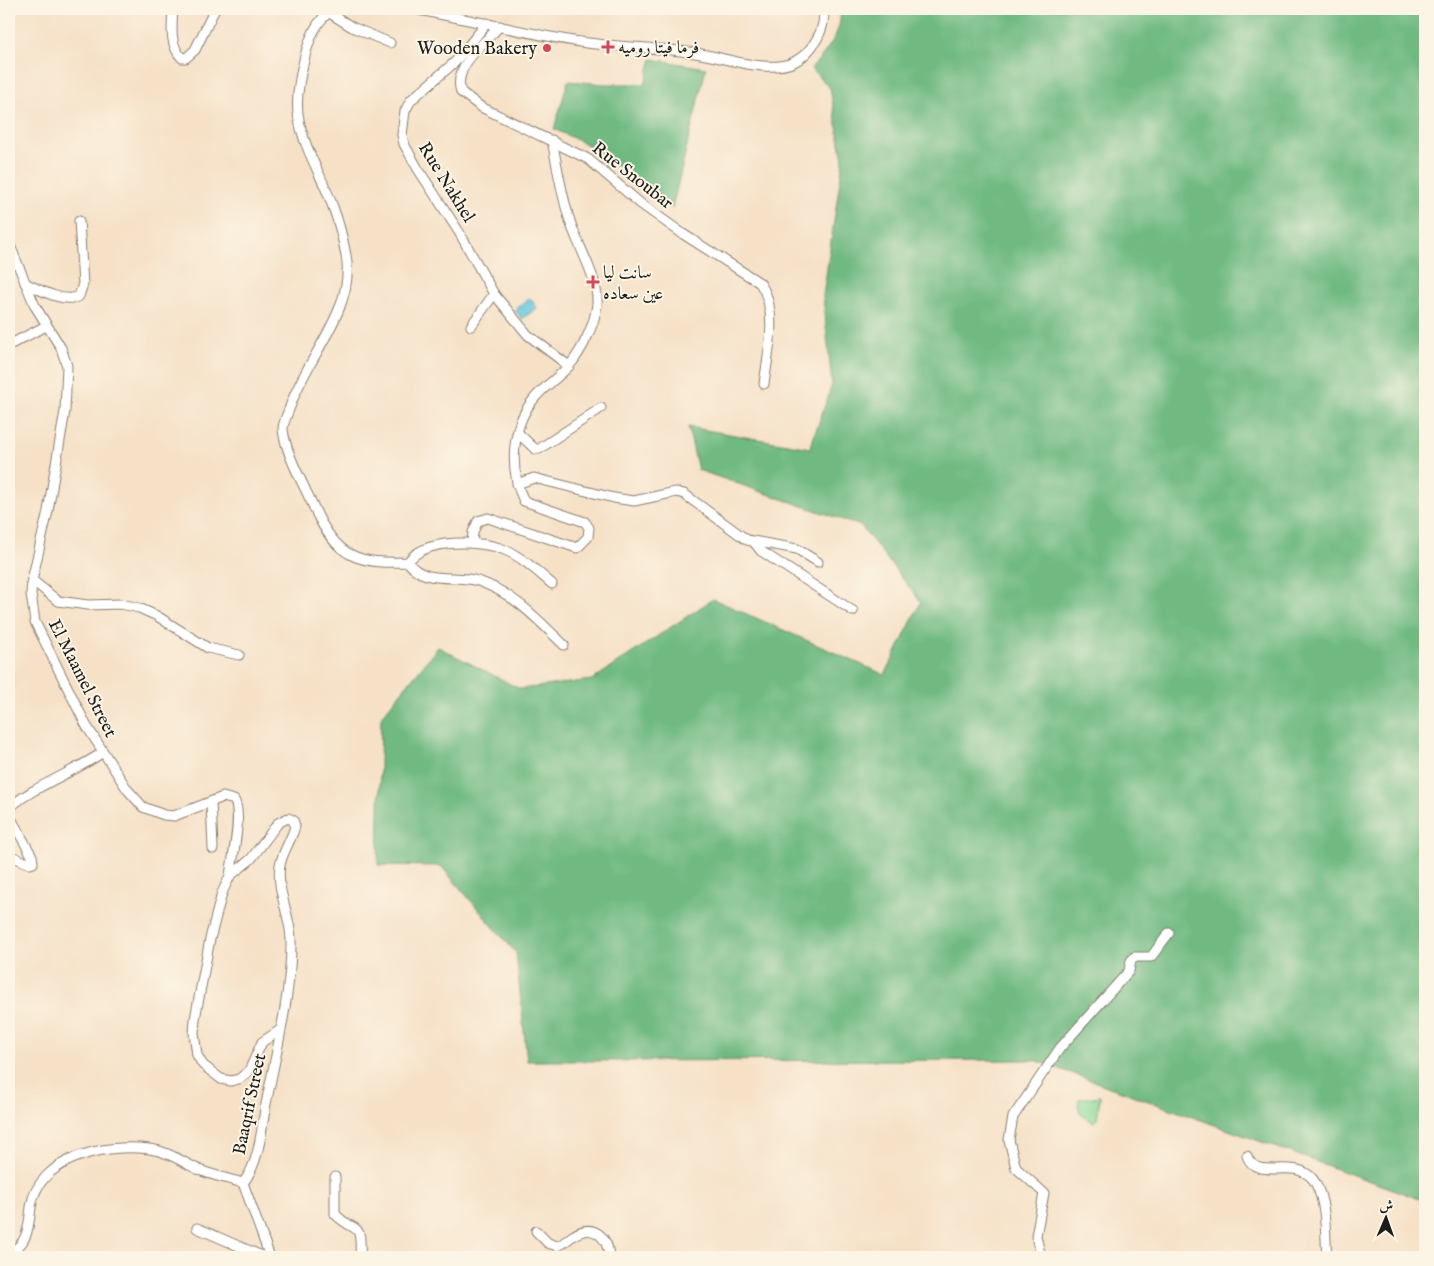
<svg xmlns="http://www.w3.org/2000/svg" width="1434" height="1266" font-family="'IM FELL English',Amiri,serif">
<rect width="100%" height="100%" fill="#fcf5e5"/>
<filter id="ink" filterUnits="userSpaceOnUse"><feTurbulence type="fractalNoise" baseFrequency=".02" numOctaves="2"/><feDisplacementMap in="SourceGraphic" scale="10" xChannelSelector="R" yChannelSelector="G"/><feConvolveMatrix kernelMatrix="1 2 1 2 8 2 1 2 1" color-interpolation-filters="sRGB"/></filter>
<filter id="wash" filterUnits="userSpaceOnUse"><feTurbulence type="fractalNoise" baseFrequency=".0096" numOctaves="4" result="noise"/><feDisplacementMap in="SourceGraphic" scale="20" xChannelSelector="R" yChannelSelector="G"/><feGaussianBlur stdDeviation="1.12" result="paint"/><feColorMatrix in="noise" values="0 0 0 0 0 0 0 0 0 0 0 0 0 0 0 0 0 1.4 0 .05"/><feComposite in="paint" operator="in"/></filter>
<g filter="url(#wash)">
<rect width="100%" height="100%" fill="#f6e1c7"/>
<path fill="#8ada9a" stroke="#537b5b" d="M 1100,1096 L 1097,1119 L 1094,1122 C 1083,1118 1076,1112 1079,1099 Z"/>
<g fill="#6fba82" stroke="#466b4f">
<path d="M 840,9 L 1425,9 L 1425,1201 L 1035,1060 L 527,1061 L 516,953 L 441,866 L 378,865 L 381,717 L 438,647 L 520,689 L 592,680 L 713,599 L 885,675 L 921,602 L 861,526 L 698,470 L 688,427 L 810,448 L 832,385 L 823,296 L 843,160 L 830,88 L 811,69 C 826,51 843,33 840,9 Z"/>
<polygon points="652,59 706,68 672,208 594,148 554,129 568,81 606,84 645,84"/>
</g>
<polygon fill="#61c6de" stroke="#3e717d" points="530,298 537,308 522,319 515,310"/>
</g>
<g filter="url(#ink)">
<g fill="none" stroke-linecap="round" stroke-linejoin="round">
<g stroke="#897e72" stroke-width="11">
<g id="minor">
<path d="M 173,9 C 172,25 169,45 182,58 L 186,58 L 195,50 L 215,9"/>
<path d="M 333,9 C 316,21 310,37 305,56 C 300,75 295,101 299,120 C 305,151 323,178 333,207 C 339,223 343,239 346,255 C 356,309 308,355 291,404 C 289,411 283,422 283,429 C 285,453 305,487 315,510 C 337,558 358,564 408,562 C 424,538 481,540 505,550 C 522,557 538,572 552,584"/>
<path d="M 413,9 C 469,19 524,33 580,42 C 620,48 661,47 701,54 C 727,58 768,74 794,62 C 812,53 827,28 823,9"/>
<polyline points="328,12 352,27 390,43"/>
<polyline points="487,23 455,62 411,100 405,111 402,135 404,144 418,169 459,232 494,294 528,335 569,366"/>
<path d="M 500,26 C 484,43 452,67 461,92 L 481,107 L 588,159 L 641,204 L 683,234 L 760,283 C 779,311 768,353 764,384"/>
<path d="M 9,243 L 35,306 L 61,348 L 67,366 L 65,411 L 48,511 L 32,580 L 31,594 L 35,622 L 86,725 L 127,789 L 143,807 L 164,815 L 174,816 L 223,797 L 234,800 C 243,813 232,860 230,876"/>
<path d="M 25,283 C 38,289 65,304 79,296 L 83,284 L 79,221"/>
<polyline points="471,326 494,294"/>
<polyline points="9,345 46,326"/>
<polyline points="518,433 535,449 539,449 601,408"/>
<polyline points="517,484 534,478 614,498 634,501 676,492 684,494 747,540 797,549 818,562"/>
<polyline points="754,542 761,551 853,611"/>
<path d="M 472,543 L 473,532 L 478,521 L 488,518 L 577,548 L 588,537 L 589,528 L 585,522 L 524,501 C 509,471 511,427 533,400 C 543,387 558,378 569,366 C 582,351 595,324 597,304 C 599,278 576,243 569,218 C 561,192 557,165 552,140"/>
<path d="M 408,562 C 424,585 454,574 478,581 C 514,593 538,620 564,645"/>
<polyline points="32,580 58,601 88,605 121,604 139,608 157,616 208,648 239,655"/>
<polyline points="211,802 213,849"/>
<path d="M 9,809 C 25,790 79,770 103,752"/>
<polyline points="9,815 32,856 33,863 30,864 9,855"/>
<path d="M 1247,1156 C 1257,1184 1300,1153 1316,1184 C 1327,1206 1325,1234 1327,1257"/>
<path d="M 335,1177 L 335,1214 C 355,1235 362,1218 360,1257"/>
<polyline points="243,1183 270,1257"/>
<polyline points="197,1228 264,1257"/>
<path d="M 536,1231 L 548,1243 L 557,1246 C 564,1244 568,1239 574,1235 C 594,1223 608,1237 609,1257"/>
<path d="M 9,1252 C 28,1246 29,1224 31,1207 C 38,1157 107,1143 149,1149 C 169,1151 185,1164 202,1171 C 215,1176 229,1179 243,1183 C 260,1162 261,1130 266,1104 C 276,1054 292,989 291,939 C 290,914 276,890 280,865 C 283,851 292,839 295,826 L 293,820 L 288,818 L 278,823 L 251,859 L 230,876 L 222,893 L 210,939 L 195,1019 L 194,1033 L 197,1055 L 203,1065 L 221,1079 L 231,1081 L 239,1079 L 249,1071 L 262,1042 L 280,1030"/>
<polyline points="1041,1257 1036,1236 1044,1193 1016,1168 1009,1140 1013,1117 1060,1048 1129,971 1131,961 1134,957 1151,957 1169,933"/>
</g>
</g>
<use href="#minor" stroke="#fff" stroke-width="9"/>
</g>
</g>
<g fill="#d1495b" stroke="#fcf5e5" stroke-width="2">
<path d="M605.5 39.5h5v5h5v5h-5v5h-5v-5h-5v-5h5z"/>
<circle cx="547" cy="48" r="5"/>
<path d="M590.5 274.5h5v5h5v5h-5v5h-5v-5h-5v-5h5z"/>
</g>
<g text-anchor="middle" stroke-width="4" stroke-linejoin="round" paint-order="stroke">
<g font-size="18" fill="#1c1c1c" stroke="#fcf5e5" text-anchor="start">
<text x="618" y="53">فرما فيتا روميه</text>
<text x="537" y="54" text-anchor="end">Wooden Bakery</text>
<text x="603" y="278">سانت ليا<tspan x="603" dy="21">عين سعاده</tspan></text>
</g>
<g font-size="18" fill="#1c1c1c" stroke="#fcf5e5">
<text transform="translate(633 175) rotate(38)" y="6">Rue Snoubar</text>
<text transform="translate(447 182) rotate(58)" y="6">Rue Nakhel</text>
<text transform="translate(83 678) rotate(63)" y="6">El Maamel Street</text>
<text transform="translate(249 1104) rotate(-78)" y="6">Baaqrif Street</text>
</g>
</g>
<rect width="1434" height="1266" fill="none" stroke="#fcf5e5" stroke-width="30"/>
<g transform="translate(1386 1218) rotate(2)" stroke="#fcf5e5" stroke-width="4" paint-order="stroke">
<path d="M0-4L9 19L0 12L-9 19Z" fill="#1c1c1c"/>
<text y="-8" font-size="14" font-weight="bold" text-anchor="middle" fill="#1c1c1c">ش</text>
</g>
</svg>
